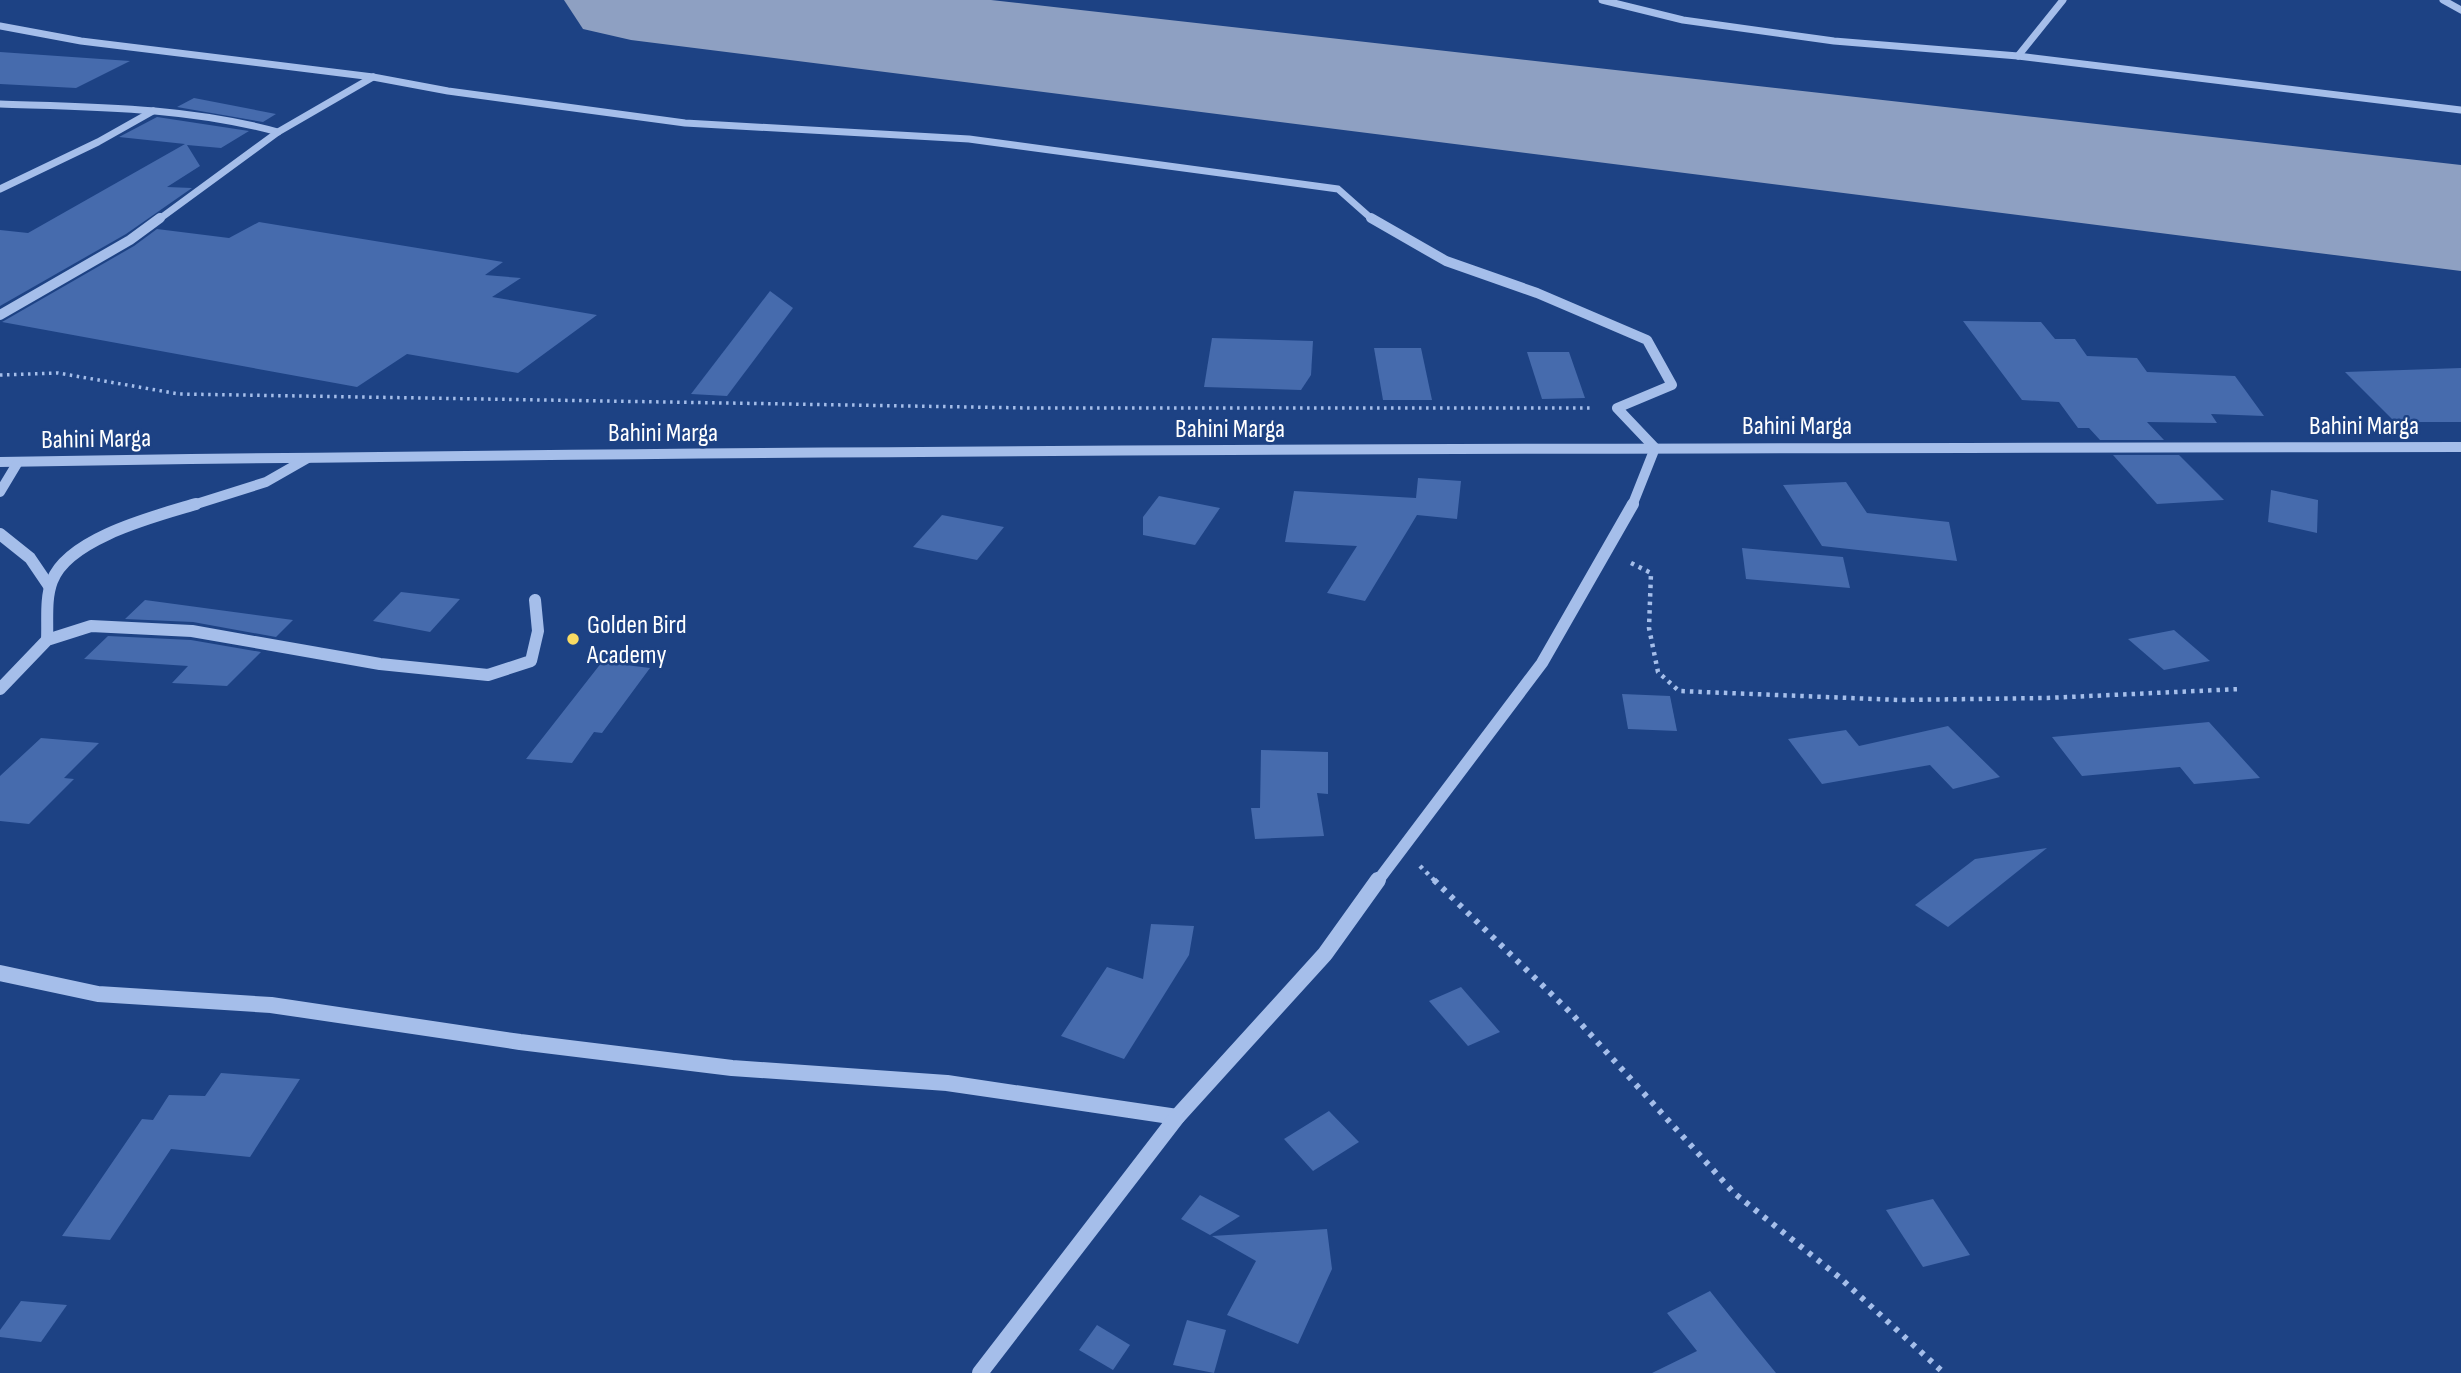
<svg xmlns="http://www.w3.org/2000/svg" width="2461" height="1373" font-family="'Sofia Sans Condensed',sans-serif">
<rect width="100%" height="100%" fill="#1d4284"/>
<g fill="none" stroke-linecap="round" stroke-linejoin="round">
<g fill="#8ea0c2" fill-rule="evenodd">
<path d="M 634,0 L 700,0 L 703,5 L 695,17 C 672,22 648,21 634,0 Z"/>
<path d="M 906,0 L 977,0 C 950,40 845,46 801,35 L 793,23 L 801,11 L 821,6 Z"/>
</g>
<polygon fill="#8ea0c2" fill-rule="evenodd" points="564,0 991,0 2461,165 2461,271 631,40 583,29"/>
</g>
<g fill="#466bad">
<polygon points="0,52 130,61 76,88 0,84"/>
<polygon points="194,98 276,114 263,122 177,107"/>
<polygon points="157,117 249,131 221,148 187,145 200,166 167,187 192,188 126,234 0,306 0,230 28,233 185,144 119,137"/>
<polygon points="259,222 503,262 485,275 521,278 492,297 597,315 518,373 407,354 357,387 2,322 134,246 157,229 229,238"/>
<polygon points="770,291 793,308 727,396 691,394"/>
<polygon points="1963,321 2041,322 2055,339 2075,339 2087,356 2137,358 2147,372 2235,376 2264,416 2211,414 2217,423 2147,422 2164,440 2100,440 2089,428 2078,428 2059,402 2022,400"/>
<polygon points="1212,338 1313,341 1311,375 1301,390 1204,387"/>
<polygon points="1374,348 1421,348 1432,400 1383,400"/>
<polygon points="1527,352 1569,352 1585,398 1542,399"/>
<polygon points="2461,368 2461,422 2395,422 2345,372"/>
<polygon points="2113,455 2179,455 2224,500 2157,504"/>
<polygon points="1418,478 1461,481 1457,519 1417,515 1365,601 1327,593 1357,546 1285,542 1294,491 1416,498"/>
<polygon points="1846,482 1867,513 1949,522 1957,561 1822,546 1783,485"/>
<polygon points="2271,490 2318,500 2317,533 2268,522"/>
<polygon points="1159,496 1220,508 1195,545 1143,535 1143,517"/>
<polygon points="942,515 1004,527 977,560 913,547"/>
<polygon points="1742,548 1843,557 1850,588 1746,579"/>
<polygon points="401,592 460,599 430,632 373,621"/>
<polygon points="145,600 293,620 276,637 193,622 125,619"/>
<polygon points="2174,630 2210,661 2164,670 2128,639"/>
<polygon points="108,636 191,640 261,652 227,686 172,683 188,666 84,659"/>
<polygon points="602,662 650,668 602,733 594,732 572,763 526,759"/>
<polygon points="1622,694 1670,696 1677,731 1628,729"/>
<polygon points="2209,722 2260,778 2194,784 2180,767 2082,776 2052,737"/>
<polygon points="1948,726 2000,777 1953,789 1930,765 1822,784 1788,739 1846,730 1859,746"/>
<polygon points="41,738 99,743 64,778 74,779 29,824 0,821 0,776"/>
<polygon points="1261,750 1328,752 1328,794 1317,793 1324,836 1255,839 1251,808 1260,808"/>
<polygon points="2047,848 1948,927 1915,905 1975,859"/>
<polygon points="1151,924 1194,926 1189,955 1124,1059 1061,1036 1107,967 1143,979"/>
<polygon points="1461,987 1500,1032 1468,1046 1429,1001"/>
<polygon points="221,1073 300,1079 250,1157 171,1149 110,1240 62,1236 142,1119 153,1120 169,1095 205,1096"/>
<polygon points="1329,1111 1359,1142 1313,1171 1284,1139"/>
<polygon points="1200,1195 1240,1216 1210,1235 1181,1219"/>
<polygon points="1933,1199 1970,1255 1923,1267 1886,1210"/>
<polygon points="1327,1229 1332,1269 1298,1344 1227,1315 1256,1261 1212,1236"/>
<polygon points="1710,1291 1744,1334 1776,1373 1652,1373 1697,1351 1667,1313"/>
<polygon points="21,1301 67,1305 41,1342 0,1337 0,1330"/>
<polygon points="1187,1320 1226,1330 1214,1373 1173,1365"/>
<polygon points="1097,1325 1130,1345 1113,1370 1079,1350"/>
</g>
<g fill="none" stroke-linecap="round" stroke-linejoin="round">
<polyline stroke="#a5beea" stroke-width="3.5" stroke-dasharray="2.5 4.5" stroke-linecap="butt" points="0,375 58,373 179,394 1030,408 1592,408"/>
<g stroke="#a5beea" stroke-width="4.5" stroke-dasharray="3.5 5" stroke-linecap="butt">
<polyline points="1631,563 1651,573 1649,628 1658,672 1679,691 1899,700 2047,698 2240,689"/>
<polyline points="1420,866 1436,882"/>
</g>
<polyline stroke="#a5beea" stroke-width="6" stroke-dasharray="4.5 7" stroke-linecap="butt" points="1434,880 1572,1014 1734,1193 1839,1277 1944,1373"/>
<g stroke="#a5beea" stroke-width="7">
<polyline points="1602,0 1683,20 1834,41 2018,56 2461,110"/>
<polyline points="2443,0 2461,10"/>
<polyline points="0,26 81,41 373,77 448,91 685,123 969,139 1338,189 1373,220"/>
<polyline points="2018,56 2063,0"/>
<path d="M 0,104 C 94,107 187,107 278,132"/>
<polyline points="0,189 98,142 153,111"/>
<polyline points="158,220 278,132 373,77"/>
</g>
<g stroke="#a5beea" stroke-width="10">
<polyline points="1371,218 1446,261 1537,293 1647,340 1672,385 1617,408 1655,448 1632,506"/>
<polyline points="0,315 130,240 160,218"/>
<path d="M 0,462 C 820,449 1641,448 2461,447"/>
<polyline points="0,492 18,462"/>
<polyline points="190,506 266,482 308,458"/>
</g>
<g stroke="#a5beea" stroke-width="12">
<polyline points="0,534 30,558 49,586"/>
<path d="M 47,640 C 48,621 45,599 52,581 C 68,538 156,516 196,504"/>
<polyline points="0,689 47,640 91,626 192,631 380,664 488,675 531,661 538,631 535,600"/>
<polyline points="1377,882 1542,663 1633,504"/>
</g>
<g stroke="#a5beea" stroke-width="16">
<polyline points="0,973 98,994 271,1005 520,1042 732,1068 947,1083 1177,1117"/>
<polyline points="980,1373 1177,1117 1325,954 1378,880"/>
</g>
</g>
<circle fill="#f9db63" stroke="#1d4284" stroke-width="2.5" cx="573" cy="639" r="7"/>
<g text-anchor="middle" stroke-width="5" stroke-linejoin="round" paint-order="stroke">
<g font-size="26" fill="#fff" stroke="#1d4284">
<text x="1797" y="434">Bahini Marga</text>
<text x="2364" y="434">Bahini Marga</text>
<text x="1230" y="437">Bahini Marga</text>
<text x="663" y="441">Bahini Marga</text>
<text transform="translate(96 438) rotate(-1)" y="9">Bahini Marga</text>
</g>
<g font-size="26" fill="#fff" stroke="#1d4284" text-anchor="start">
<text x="587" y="633">Golden Bird<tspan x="587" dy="30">Academy</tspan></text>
</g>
</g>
</svg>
